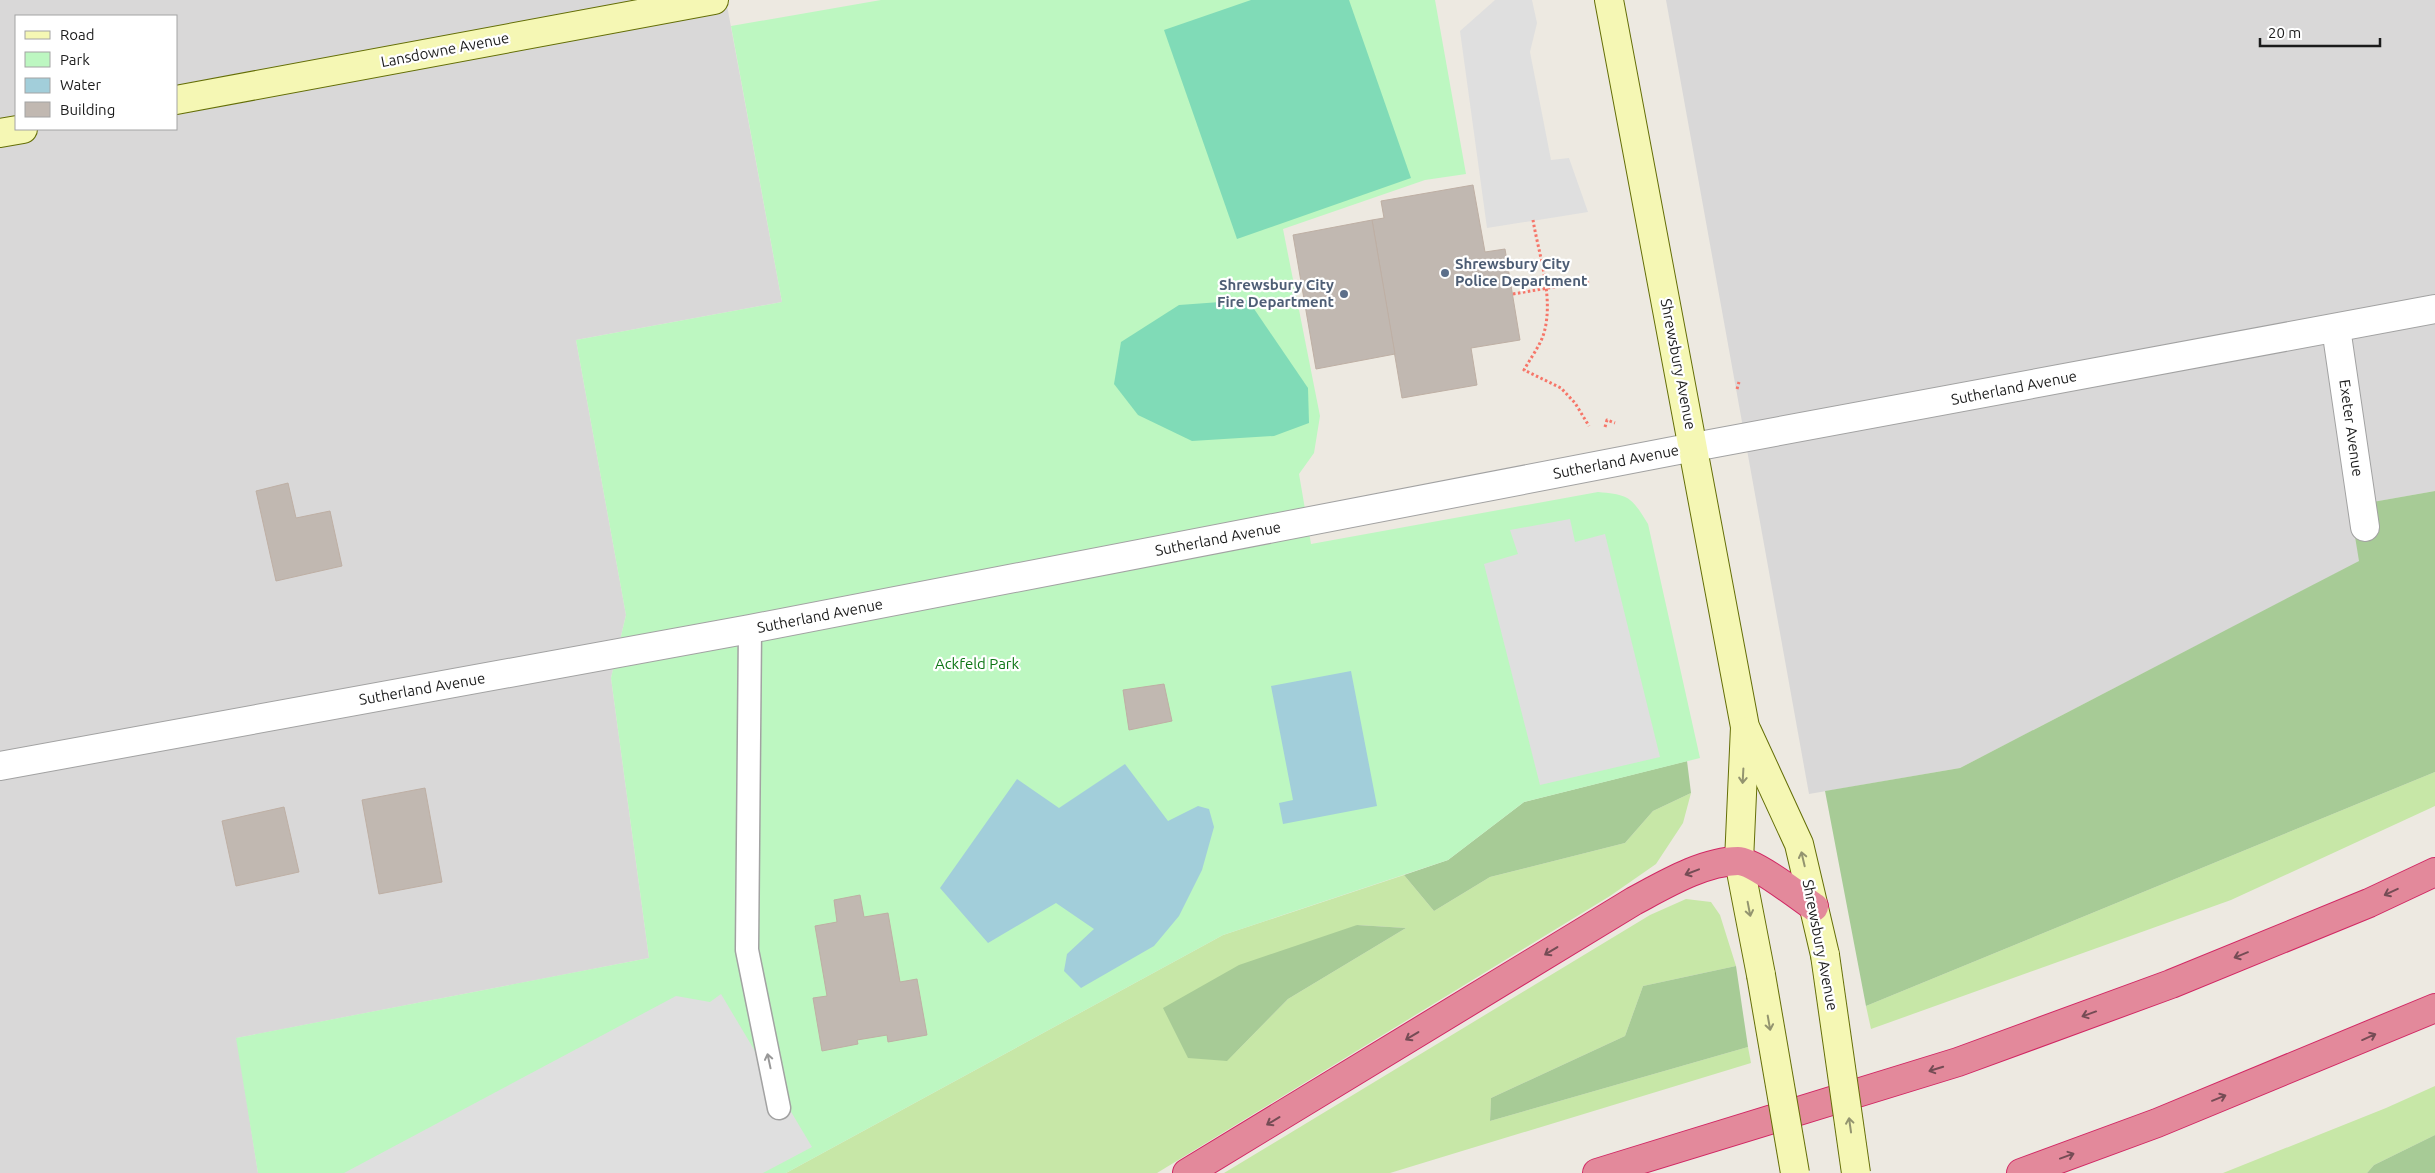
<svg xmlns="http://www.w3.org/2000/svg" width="2435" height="1173" font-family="Ubuntu,sans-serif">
<rect width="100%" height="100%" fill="#ede9e1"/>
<g fill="#d9d8d8" fill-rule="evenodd">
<path d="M 0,0 L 726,0 L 782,302 L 576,340 L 626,615 L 611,678 L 649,958 L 237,1038 L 258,1173 L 0,1173 ZM 16,16 L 176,16 L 176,129 L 16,129 Z"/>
<polygon points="1666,0 2435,0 2435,491 2351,506 2360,561 1960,768 1809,794"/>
</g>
<g fill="#c7e7a7" fill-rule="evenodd">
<polygon points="2435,772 2435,806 2231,900 1871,1029 1866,1006"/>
<path d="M 1691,793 L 1683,823 L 1656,864 L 1610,896 L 1157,1173 L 786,1173 L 1223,935 L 1404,875 L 1434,911 L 1490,877 L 1625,843 L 1653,811 ZM 1357,925 L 1406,928 L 1288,999 L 1227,1061 Z"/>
<polygon points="1686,899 1711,902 1720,915 1736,966 1643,986 1625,1036 1491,1098 1490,1121 1748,1047 1751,1063 1390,1173 1224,1173 1650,915"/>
<polygon points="2435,1086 2435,1135 2374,1165 2367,1173 2223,1173 2386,1108"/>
</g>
<g fill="#a7cb96">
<polygon points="2435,491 2435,772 1866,1006 1825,791 1960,768 2359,561 2350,506"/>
<polygon points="1687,761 1691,793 1653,811 1625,843 1490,877 1434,911 1404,875 1448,860 1524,802"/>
<polygon points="1357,925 1406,928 1288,999 1227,1061 1188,1058 1163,1008 1239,965"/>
<polygon points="1736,966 1748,1047 1490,1121 1491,1098 1625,1036 1643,986"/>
<polygon points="2435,1135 2435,1173 2367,1173 2374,1165"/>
</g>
<path fill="#bdf7c1" d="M 881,0 L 1435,0 L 1466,174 L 1425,180 L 1283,229 L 1320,416 L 1314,453 L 1299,474 L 1311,544 L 1598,492 C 1629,495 1631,496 1648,524 L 1700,758 L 1524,802 L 1448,860 L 1223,935 L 786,1173 L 258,1173 L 236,1038 L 649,958 L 611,678 L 626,615 L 576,340 L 782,302 L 731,26 Z"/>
<g fill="#80dbb7">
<polygon points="1251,0 1349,0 1411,178 1237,239 1164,30"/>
<polygon points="1248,300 1308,388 1309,423 1274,436 1192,441 1138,415 1114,384 1121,342 1179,305"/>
</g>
<g fill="#dfdfdf">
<polygon points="1495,0 1532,0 1537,23 1530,52 1551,160 1569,158 1588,212 1487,228 1460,31"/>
<polygon points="1570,519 1575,542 1605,534 1660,757 1540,785 1484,564 1518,554 1510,530"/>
<polygon points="721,994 812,1147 763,1173 344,1173 676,996 710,1002"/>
</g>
<g fill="#a2ceda">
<polygon points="1351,671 1377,806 1283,824 1279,803 1293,800 1271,686"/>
<polygon points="1125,764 1168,821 1198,806 1209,809 1214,827 1202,870 1179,916 1154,946 1081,988 1064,971 1067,954 1094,929 1056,903 988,943 940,888 1017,779 1059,808"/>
</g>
<g fill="#c1b8b1" stroke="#beafa4">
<polygon points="1473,185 1485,252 1505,249 1520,340 1471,348 1477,385 1402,398 1372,220 1384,218 1381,201"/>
<polygon points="1372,220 1395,354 1316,369 1293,235"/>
<polygon points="288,483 296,518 330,511 342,566 276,581 256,491"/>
<polygon points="1164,684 1172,721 1129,730 1123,690"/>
<polygon points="425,788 442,882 379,894 362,800"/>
<polygon points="284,807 299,872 236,886 222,821"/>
<polygon points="860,895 864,917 888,913 900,982 917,979 927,1035 888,1042 887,1035 857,1040 858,1044 822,1051 813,998 827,996 815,926 837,922 834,900"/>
</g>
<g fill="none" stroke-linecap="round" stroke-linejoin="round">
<g stroke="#a2a2a2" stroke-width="25">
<polyline id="service" points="750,629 747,950 779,1108"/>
</g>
<g stroke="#a2a2a2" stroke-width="30">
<g id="minor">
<polyline points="2336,328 2365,527"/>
<polyline points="0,766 750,629 1694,447 2435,309"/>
</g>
</g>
<g stroke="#646e07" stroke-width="30">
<g id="secondary">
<polyline points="1609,0 1745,727 1739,861 1761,975"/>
<polyline points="176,100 714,0"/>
<polyline points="0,133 23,129"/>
<polyline points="1747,731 1799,844 1825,955"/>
</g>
</g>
<g stroke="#d12763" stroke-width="30">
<g id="motorway">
<path d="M 1187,1173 L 1634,901 C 1664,885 1704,861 1738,861 C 1753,861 1800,897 1814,907"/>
<polyline points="1597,1173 1958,1062 2171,984 2369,903 2435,872"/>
<polyline points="2021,1173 2157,1123 2435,1008"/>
</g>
</g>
<g stroke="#f67669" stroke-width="3" stroke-dasharray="2.5 2.5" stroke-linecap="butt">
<path d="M 1533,220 C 1539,256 1555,300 1543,336 C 1539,347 1530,359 1524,370 L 1561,388 L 1575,403 L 1589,426"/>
<polyline points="1513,294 1589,281"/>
<polyline points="1737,389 1739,382"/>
<polyline points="1605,427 1607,420 1615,423"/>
</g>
<use href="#service" stroke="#fff" stroke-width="22"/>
<use href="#minor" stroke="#fff" stroke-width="28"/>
<use href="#secondary" stroke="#f5f7b4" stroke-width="28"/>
<use href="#motorway" stroke="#e3899b" stroke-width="28"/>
<g stroke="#646e07" stroke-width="30" stroke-linecap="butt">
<g id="secondary-bridge">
<polyline points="1825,955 1856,1173"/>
<polyline points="1761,975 1795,1173"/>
</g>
</g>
<use href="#secondary-bridge" stroke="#f5f7b4" stroke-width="28"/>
</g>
<defs><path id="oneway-shaft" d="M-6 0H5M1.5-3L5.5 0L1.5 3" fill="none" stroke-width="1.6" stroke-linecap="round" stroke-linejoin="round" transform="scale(1.25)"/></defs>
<g stroke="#93946f">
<use href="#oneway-shaft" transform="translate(1743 776) rotate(93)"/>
<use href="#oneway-shaft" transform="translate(1803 859) rotate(-103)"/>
<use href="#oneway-shaft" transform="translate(1749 909) rotate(79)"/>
<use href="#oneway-shaft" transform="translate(1769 1023) rotate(80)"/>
<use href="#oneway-shaft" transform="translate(1850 1125) rotate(-98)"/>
</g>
<g stroke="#754c55">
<use href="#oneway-shaft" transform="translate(1692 872) rotate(159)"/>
<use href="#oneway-shaft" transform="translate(2391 892) rotate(155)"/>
<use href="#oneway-shaft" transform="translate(1551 951) rotate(149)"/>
<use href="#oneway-shaft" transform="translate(2241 955) rotate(158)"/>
<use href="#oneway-shaft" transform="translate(2089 1014) rotate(160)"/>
<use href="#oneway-shaft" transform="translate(1412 1036) rotate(149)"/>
<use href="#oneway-shaft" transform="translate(2369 1037) rotate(-24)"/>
<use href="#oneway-shaft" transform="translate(1936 1069) rotate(163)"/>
<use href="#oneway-shaft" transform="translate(2219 1098) rotate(-22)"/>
<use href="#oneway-shaft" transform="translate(1273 1121) rotate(149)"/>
<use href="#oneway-shaft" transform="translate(2067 1156) rotate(-20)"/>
</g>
<use stroke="#989898" href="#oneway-shaft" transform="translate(769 1061) rotate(-102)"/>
<g fill="#5c6f8a" stroke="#fff" stroke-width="2">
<circle cx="1445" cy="273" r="5"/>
<circle cx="1344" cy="294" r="5"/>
</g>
<g text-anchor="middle" stroke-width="4.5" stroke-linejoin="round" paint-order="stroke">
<g font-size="15" fill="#1b1b1b" stroke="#fff">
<text transform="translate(445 50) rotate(-11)" y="5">Lansdowne Avenue</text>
<text transform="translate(1678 364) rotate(79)" y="5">Shrewsbury Avenue</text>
<text transform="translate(2014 388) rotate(-11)" y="5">Sutherland Avenue</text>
<text transform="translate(2351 428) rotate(82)" y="5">Exeter Avenue</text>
<text transform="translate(1616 462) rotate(-11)" y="5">Sutherland Avenue</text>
<text transform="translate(1218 539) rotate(-11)" y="5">Sutherland Avenue</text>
<text transform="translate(820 616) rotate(-11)" y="5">Sutherland Avenue</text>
<text transform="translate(422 689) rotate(-10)" y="5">Sutherland Avenue</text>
<text transform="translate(1820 945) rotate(79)" y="5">Shrewsbury Avenue</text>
</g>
<g font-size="15" font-weight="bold" fill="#4e5e75" stroke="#fff" text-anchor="start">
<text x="1455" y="269">Shrewsbury City<tspan x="1455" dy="17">Police Department</tspan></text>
<text x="1334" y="290" text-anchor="end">Shrewsbury City<tspan x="1334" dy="17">Fire Department</tspan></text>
</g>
<g font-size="15" fill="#0d7515" stroke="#fff">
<text x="977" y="669">Ackfeld Park</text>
</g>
</g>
<rect x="15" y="15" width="162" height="115" fill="#ffffff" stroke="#a4a4a4"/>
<rect x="25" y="31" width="25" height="8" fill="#f5f7b4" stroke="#a4a4a4"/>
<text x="60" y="40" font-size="15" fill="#1b1b1b">Road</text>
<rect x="25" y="52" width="25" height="15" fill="#bdf7c1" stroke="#a4a4a4"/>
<text x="60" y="65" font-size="15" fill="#1b1b1b">Park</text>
<rect x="25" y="78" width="25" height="15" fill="#a2ceda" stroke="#a4a4a4"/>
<text x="60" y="90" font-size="15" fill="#1b1b1b">Water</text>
<rect x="25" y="102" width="25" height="15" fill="#c1b8b1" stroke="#a4a4a4"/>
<text x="60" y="115" font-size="15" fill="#1b1b1b">Building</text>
<path d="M2260 38v8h120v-8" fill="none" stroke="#1b1b1b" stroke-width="2.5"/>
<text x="2268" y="38" font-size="15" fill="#1b1b1b" stroke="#ffffff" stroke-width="4" paint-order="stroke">20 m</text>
</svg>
